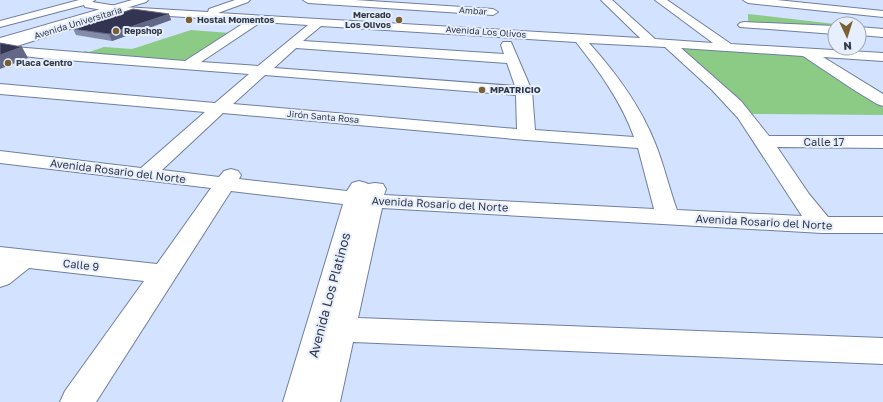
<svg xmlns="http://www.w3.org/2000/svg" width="883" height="402" font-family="'Golos Text',sans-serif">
<rect width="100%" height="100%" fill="#d3e3ff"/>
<g fill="#8ccb85">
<polygon points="748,14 835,24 835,29 748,24"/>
<polygon points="191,30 230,33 186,62 81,54 85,51 89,52 104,47 132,49"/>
<polygon points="679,46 800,53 883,104 883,115 750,114"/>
</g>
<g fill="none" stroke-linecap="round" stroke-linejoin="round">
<g stroke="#6e7f9f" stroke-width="2">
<g id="minor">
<path d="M 79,0 L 95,0 L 92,2 L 123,7 L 208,12 L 209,9 L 235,0 L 250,0 L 248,2 L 218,13 L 640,38 L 601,0 L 612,0 L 655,39 L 713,43 L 655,0 L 667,0 L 731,44 L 883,53 L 883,61 L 823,57 L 883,94 L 883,106 L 877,104 L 854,90 L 803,56 L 681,48 L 741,101 L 769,136 L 883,136 L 883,148 L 777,147 L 809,194 L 828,217 L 883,217 L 883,233 L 822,233 L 382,208 L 358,318 L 883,338 L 883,364 L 353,342 L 340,402 L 283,402 L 343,204 L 231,191 L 96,402 L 60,402 L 65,391 L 144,281 L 29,268 L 9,284 L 0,287 L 0,247 L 157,264 L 211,188 L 0,163 L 0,151 L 141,168 L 205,112 L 0,94 L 0,84 L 215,103 L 249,74 L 40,58 L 0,53 L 0,43 L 108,11 L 85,7 L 84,5 L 0,27 L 0,21 ZM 120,13 L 123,13 L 247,21 L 185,61 L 14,47 ZM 261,22 L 308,25 L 258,66 L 201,62 ZM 321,26 L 576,42 C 599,71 621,101 634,137 L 535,130 L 532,91 L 511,42 L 503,42 L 501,45 L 504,54 L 303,41 ZM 589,43 L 665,47 L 712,90 L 738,118 L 802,216 L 677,210 C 669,188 664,165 655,143 C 640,105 616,73 589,43 ZM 296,48 L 507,63 L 515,86 L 274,68 ZM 265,75 L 516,95 L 517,129 L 233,104 ZM 223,113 L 526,140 L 638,148 L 654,209 L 384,195 L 386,189 L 383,184 L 375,183 L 368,184 L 366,183 L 359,181 L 352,183 L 347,191 L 239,179 L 241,175 L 238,171 L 231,169 L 224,171 L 219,177 L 162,170 Z"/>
<polygon points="303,0 355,0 493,9 498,12 493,15 308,3"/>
<polygon points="743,0 777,0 883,11 883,17 748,3"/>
<polygon points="744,22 835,26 835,34 740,27 738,25 740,23"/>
<polygon points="859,27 883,29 883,37 859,35"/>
</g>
</g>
<g stroke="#6e7f9f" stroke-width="2">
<polygon id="major" points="132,0 148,0 146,2 0,46 0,38"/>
</g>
<use href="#minor" fill="#fff" fill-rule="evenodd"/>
<use href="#major" fill="#fff" fill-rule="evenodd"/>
</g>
<polygon fill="#838ca8" points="169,14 171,20 112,41 76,35 73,29"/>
<g fill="#636886">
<polygon points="169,14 171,20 112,41 109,34"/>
<polygon points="22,47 28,58 0,69 0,55"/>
</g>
<g fill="#333452" stroke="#636886">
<polygon points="133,9 169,14 109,34 73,29"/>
<polygon points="0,43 22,47 0,55"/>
</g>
<g fill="#786031" stroke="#e7effe" stroke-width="1.5">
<circle cx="189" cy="20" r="4"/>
<circle cx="399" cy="20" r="4"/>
<circle cx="116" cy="31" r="4"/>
<circle cx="8" cy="63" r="4"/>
<circle cx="482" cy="90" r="4"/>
</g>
<g text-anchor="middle" stroke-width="4" stroke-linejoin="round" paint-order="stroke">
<g font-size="9" fill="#323947" stroke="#e7effe">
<text transform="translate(473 11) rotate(4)" y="3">Ambar</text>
<text transform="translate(78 23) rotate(-17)" y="3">Avenida Universitaria</text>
<text transform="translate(486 32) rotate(4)" y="3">Avenida Los Olivos</text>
<text transform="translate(323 117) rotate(5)" y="3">Jirón Santa Rosa</text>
</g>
<g font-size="9" font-weight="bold" fill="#323947" stroke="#e7effe" text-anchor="start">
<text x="391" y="18" text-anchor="end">Mercado<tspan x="391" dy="10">Los Olivos</tspan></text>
<text x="197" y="23">Hostal Momentos</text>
<text x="124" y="34">Repshop</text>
<text x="16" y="66">Placa Centro</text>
<text x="490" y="93">MPATRICIO</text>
</g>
<g font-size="11" fill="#323947" stroke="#e7effe">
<text x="824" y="146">Calle 17</text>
<text transform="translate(118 171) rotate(7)" y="4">Avenida Rosario del Norte</text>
<text transform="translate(440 204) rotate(3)" y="4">Avenida Rosario del Norte</text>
<text transform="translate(764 222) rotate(3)" y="4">Avenida Rosario del Norte</text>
<text transform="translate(81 265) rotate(6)" y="4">Calle 9</text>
</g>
<g font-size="13" fill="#323947" stroke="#e7effe">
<text transform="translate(329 295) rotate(-75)" y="5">Avenida Los Platinos</text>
</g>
</g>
<g transform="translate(847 36) rotate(176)"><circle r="19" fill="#e7effe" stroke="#9fa6b5"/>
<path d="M0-3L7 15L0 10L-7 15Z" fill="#786031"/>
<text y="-6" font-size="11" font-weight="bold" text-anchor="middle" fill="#323947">N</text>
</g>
</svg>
